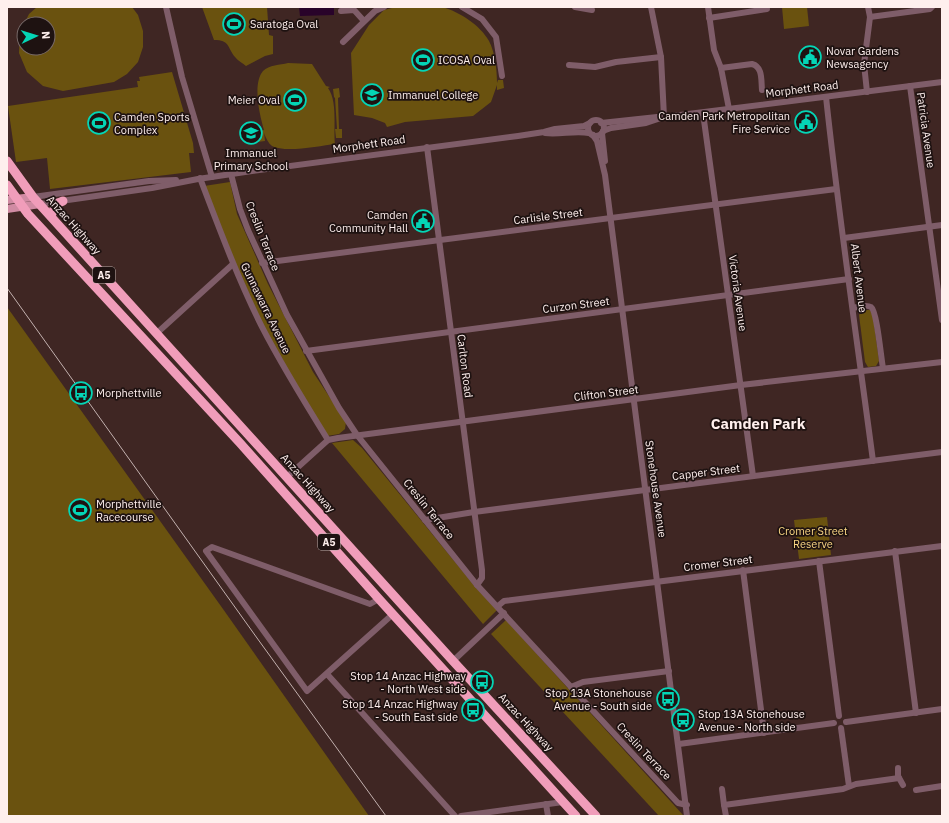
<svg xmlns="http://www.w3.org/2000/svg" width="949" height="823" font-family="'IBM Plex Sans',sans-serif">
<rect width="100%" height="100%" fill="#3f2623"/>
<g fill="#6a520f" fill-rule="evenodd">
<path d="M 37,7 L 132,7 L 138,15 L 143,31 L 143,47 L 138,62 L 127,74 L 114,82 L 63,91 L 43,86 L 27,72 L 19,53 L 20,32 L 29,14 ZM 24,24 L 48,24 L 48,48 L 24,48 Z"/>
<path d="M 202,7 L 267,7 L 269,35 L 273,36 L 273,54 L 265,56 L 246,66 C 243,63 238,61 235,57 C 227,47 230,40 214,40 Z"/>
<path d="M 396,7 C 407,7 432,5 442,7 C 460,12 480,25 489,41 C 495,52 497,70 497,83 L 498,80 L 503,80 L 504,88 L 497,90 L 497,85 L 491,102 L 473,116 L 405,122 L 387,127 L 385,123 L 372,118 L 354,115 L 351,53 L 369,25 L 384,10 Z"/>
<polygon points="782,7 807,7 809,26 784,29"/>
<path d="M 288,63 L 312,64 L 326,86 L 330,87 L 328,88 C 338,102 333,128 335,144 C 320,146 285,153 272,146 C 268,143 266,138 264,133 L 265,141 L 257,142 L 256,132 L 264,130 C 260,116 252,84 263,71 C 269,65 280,65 288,63 Z"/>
<polygon points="172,72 193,143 194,153 189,153 191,172 50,189 47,158 16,162 8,106 138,87 137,81 140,81 139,77"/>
<polygon points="339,88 340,97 338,98 339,129 342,129 342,138 336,138 335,129 337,129 335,98 334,97 333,89"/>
<polygon points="230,182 237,214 268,284 313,372 346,422 345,429 339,434 327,436 269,338 235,263 204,186"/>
<polygon points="7,307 223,609 369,816 7,816"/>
<polygon points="864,310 870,310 873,316 879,361 876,366 868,367 865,362 859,315 861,311"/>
<polygon points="353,440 362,448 477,589 497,610 483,624 332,443"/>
<polygon points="827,517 831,555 799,559 794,520"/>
<polygon points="506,620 683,815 683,816 659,816 491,634"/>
</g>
<polygon fill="#29032a" points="299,7 334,7 334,15 300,16"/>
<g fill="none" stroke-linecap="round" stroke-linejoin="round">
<g stroke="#7f5d69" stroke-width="6">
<polyline points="166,7 182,77 212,177"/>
<polyline points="462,7 482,19 496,37 502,76"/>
<polyline points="575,7 592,10"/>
<polyline points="651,7 661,57 664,117"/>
<polyline points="708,7 714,50 721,68 729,109"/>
<polyline points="341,11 354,10 364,21"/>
<polyline points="870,17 930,9 932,7"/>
<polyline points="709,18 767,9"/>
<polyline points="343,42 375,11 384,7"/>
<polyline points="569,65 595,67 616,62 661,57"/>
<path d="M 721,68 L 752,64 C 763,67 761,80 762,90"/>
<polyline points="910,86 942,320"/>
<polyline points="867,92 864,64 870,17 868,7"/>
<path d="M 826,97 C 839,219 857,340 873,461"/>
<polyline points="703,113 753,476"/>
<circle cx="596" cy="128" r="8"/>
<polyline points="601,123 657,117"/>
<polyline points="603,131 611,128 646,123 664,117 942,82"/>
<path d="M 545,133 C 560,135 575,130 589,133"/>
<polyline points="602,133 605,161"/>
<polyline points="593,135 597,141 605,175 687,816"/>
<polyline points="427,147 482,570 482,578 477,585"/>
<polyline points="231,174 240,209 248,230 287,315 339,408 357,435 477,585 678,803 687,805"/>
<path d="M 200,178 C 219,228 238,279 262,327 C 282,366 305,403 328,440"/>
<polyline points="33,197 149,181 176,180"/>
<polyline points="40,204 152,188 198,179 252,171 518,136 544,132 555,129 584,126 590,123"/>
<polyline points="844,238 942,225"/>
<polyline points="262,263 836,189"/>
<path d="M 853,308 C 858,307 866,304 871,307 C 877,311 881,358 883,368"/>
<polyline points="157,333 233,264"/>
<polyline points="306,351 849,279"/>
<polyline points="287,477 328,440 338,438 741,385 942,362"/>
<polyline points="425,520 474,512 942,452"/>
<polyline points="895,551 916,713"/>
<polyline points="819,561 839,716"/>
<polyline points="743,570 764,733"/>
<polyline points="379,599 370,604 212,547 206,551 307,691 393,614"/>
<polyline points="498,606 504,601 942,546"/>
<polyline points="453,661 504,613"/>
<polyline points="327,674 455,816"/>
<polyline points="571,687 583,682 669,671"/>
<polyline points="846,722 942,709"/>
<polyline points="841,728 849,786"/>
<polyline points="679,744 834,723"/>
<polyline points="898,768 898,776 903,785"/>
<polyline points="722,789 724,805"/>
<polyline points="916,790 942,786"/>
<polyline points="546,804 548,816"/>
<polyline points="461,816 563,802"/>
<polyline points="726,816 724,805 843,789 856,784 899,778"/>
</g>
<g stroke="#d08ba3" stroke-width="8">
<polyline points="7,200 33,197"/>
<polyline points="7,209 40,204"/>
</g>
<g stroke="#f09dba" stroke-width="9">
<polyline points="7,161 33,197 453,661 596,816"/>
<polyline points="7,185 28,214 240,443 379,599 576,816"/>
<polyline points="51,216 56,204 63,201"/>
</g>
<polyline stroke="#c2b0ae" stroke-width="1" points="7,288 257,638 386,816"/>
</g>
<defs>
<g id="stadium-ring" transform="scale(1.15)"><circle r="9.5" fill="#1e1211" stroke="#04d5b6" stroke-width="1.5"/><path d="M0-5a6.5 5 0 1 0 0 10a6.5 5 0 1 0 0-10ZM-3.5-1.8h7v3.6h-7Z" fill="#04d5b6"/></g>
<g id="civic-ring" transform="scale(1.15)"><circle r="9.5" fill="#1e1211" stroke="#04d5b6" stroke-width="1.5"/><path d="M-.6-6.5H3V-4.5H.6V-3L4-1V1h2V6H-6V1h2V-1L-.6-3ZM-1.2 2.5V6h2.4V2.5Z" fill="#04d5b6"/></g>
<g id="school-ring" transform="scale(1.15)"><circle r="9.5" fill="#1e1211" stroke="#04d5b6" stroke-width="1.5"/><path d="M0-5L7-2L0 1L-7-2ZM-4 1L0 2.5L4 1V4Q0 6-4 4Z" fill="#04d5b6"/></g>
<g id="bus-ring" transform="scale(1.15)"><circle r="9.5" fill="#1e1211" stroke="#04d5b6" stroke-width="1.5"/><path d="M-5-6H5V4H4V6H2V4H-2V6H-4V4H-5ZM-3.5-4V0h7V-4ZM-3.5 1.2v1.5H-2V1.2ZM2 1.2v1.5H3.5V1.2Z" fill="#04d5b6"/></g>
</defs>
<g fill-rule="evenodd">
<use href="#stadium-ring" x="234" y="24"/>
<use href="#civic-ring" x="810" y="57"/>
<use href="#stadium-ring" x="423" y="60"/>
<use href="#school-ring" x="372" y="95"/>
<use href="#stadium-ring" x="295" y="100"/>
<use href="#civic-ring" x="806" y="122"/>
<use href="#stadium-ring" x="99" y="123"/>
<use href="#school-ring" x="251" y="133"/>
<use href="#civic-ring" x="423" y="221"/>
<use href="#bus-ring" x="81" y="393"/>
<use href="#stadium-ring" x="80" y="510"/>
<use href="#bus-ring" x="482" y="682"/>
<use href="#bus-ring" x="668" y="699"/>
<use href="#bus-ring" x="473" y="710"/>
<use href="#bus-ring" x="683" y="720"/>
</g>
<g text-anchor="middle" stroke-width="3.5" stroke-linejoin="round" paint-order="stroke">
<g fill="#1e1211" stroke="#bbadab" stroke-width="1">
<rect x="93" y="267" width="22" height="16" rx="3"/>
<rect x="318" y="534" width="22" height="16" rx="3"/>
</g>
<g font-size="10" font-weight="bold" fill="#feefed">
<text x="104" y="279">A5</text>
<text x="329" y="546">A5</text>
</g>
<g font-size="11" fill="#feefed" stroke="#1e1211" text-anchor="start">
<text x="250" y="28">Saratoga Oval</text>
<text x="826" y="55">Novar Gardens<tspan x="826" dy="13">Newsagency</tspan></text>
<text x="438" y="64">ICOSA Oval</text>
<text x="388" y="99">Immanuel College</text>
<text x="280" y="104" text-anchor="end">Meier Oval</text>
<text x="790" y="120" text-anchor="end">Camden Park Metropolitan<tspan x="790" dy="13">Fire Service</tspan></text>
<text x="114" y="121">Camden Sports<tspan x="114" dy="13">Complex</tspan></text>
<text x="251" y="157" text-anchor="middle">Immanuel<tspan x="251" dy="13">Primary School</tspan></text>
<text x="408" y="219" text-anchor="end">Camden<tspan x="408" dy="13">Community Hall</tspan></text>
<text x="96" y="397">Morphettville</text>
<text x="96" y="508">Morphettville<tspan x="96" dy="13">Racecourse</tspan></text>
<text x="466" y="680" text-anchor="end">Stop 14 Anzac Highway<tspan x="466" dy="13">- North West side</tspan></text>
<text x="652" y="697" text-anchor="end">Stop 13A Stonehouse<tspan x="652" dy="13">Avenue - South side</tspan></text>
<text x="458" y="708" text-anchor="end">Stop 14 Anzac Highway<tspan x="458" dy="13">- South East side</tspan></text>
<text x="698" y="718">Stop 13A Stonehouse<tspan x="698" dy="13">Avenue - North side</tspan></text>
</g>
<g font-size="11" fill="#feefed" stroke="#1e1211">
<text transform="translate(802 89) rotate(-7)" y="4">Morphett Road</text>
<text transform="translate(926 130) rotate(82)" y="4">Patricia Avenue</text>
<text transform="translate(369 144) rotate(-8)" y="4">Morphett Road</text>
<text transform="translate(548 216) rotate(-7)" y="4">Carlisle Street</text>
<text transform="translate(74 225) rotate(48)" y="4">Anzac Highway</text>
<text transform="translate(263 236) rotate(68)" y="4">Creslin Terrace</text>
<text transform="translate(859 278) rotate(83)" y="4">Albert Avenue</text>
<text transform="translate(738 293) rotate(82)" y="4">Victoria Avenue</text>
<text transform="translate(576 305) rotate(-7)" y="4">Curzon Street</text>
<text transform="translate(266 308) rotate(64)" y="4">Gunnawarra Avenue</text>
<text transform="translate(465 366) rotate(83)" y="4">Carlton Road</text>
<text transform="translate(606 393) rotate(-7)" y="4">Clifton Street</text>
<text transform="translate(706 472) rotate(-7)" y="4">Capper Street</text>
<text transform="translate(308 483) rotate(48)" y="4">Anzac Highway</text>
<text transform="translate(656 489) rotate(82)" y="4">Stonehouse Avenue</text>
<text transform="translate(429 509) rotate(51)" y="4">Creslin Terrace</text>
<text transform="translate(718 563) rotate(-7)" y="4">Cromer Street</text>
<text transform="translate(526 722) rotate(47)" y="4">Anzac Highway</text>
<text transform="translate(644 751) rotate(47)" y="4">Creslin Terrace</text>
</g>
<g font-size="11" fill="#f9d684" stroke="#1e1211">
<text x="813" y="535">Cromer Street<tspan x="813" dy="13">Reserve</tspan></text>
</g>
<g font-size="15" font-weight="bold" fill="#feefed" stroke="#1e1211">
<text x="758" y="429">Camden Park</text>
</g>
</g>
<rect width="949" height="823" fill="none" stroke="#feefed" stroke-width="16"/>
<g transform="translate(36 36) rotate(86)"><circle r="19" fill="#1e1211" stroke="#786a69"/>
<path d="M0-3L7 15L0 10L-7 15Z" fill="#04d5b6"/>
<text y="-6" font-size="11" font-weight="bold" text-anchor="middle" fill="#feefed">N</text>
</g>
</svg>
